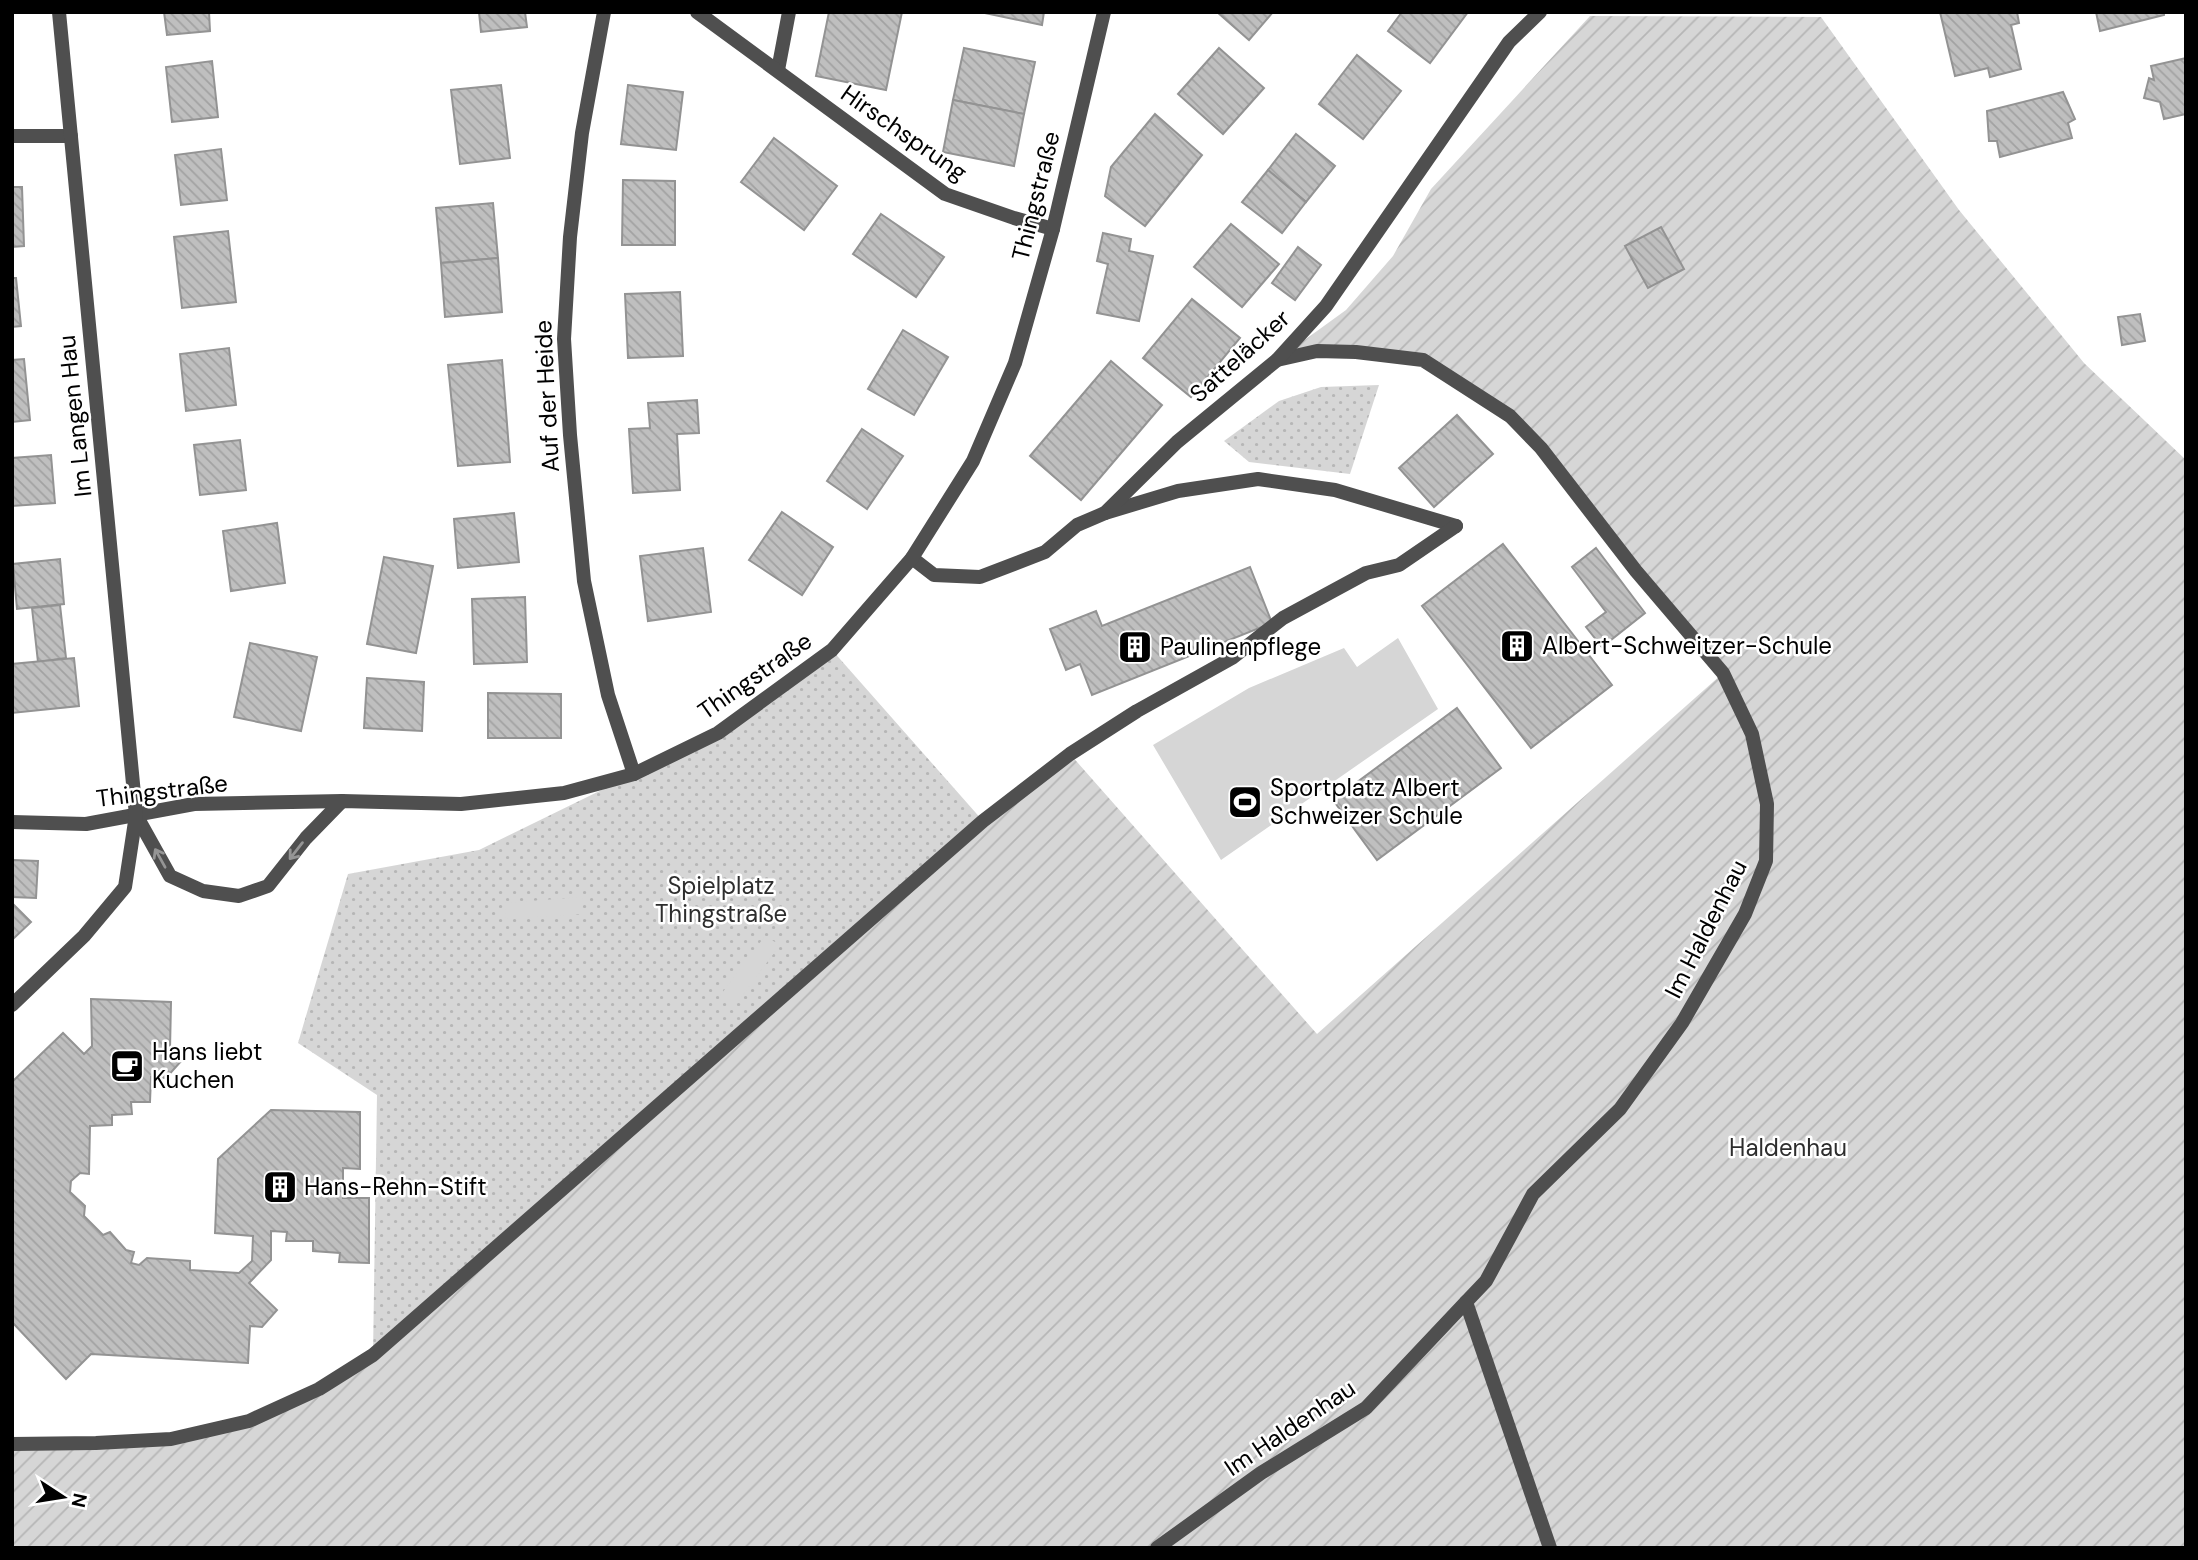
<svg xmlns="http://www.w3.org/2000/svg" width="2198" height="1560" font-family="'DM Sans',sans-serif">
<defs>
<pattern id="grass-dots" width="8" height="8" patternUnits="userSpaceOnUse" patternTransform="scale(1.75)"><rect width="8" height="8" fill="#d6d6d6"/><path d="M2 2h.1M6 6h.1" fill="none" stroke="#b6b6b6" stroke-width="1.8" stroke-linecap="round"/></pattern>
<pattern id="garden-furrows" width="10" height="10" patternUnits="userSpaceOnUse" patternTransform="scale(1.75)"><rect width="10" height="10" fill="#d6d6d6"/><path d="M-1 1l2-2M0 10L10 0M9 11l2-2" fill="none" stroke="#b6b6b6"/></pattern>
<pattern id="building-back-hatch" width="6" height="6" patternUnits="userSpaceOnUse" patternTransform="scale(1.75)"><rect width="6" height="6" fill="#bfbfbf"/><path d="M-1 5l2 2M0 0l6 6M5-1l2 2" fill="none" stroke="#a2a2a2"/></pattern>
</defs>
<rect width="100%" height="100%" fill="#fff"/>
<g fill="url(#grass-dots)">
<polygon points="1379,385 1350,474 1249,462 1224,441 1279,401 1321,387"/>
<polygon points="832,650 983,821 373,1355 377,1095 298,1043 348,874 479,850 718,733"/>
</g>
<polygon fill="url(#garden-furrows)" points="1590,16 1821,17 1959,210 2084,363 2186,460 2186,1548 12,1548 12,1444 96,1443 249,1421 373,1355 1070,754 1317,1034 1722,674 1541,448 1423,360 1356,352 1277,360 1346,310 1393,256 1431,189"/>
<g fill="#d6d6d6">
<polygon points="1398,638 1438,709 1221,860 1153,745 1249,688 1344,648 1357,667"/>
<polygon points="582,897 583,914 506,919 505,903"/>
<polygon points="765,936 780,945 734,1007 719,997"/>
</g>
<g fill="url(#building-back-hatch)" stroke="#939393" stroke-width="2">
<polygon points="164,12 209,12 210,31 167,35"/>
<polygon points="479,12 525,12 527,27 481,32"/>
<polygon points="829,12 902,12 886,90 816,76"/>
<polygon points="980,12 1044,12 1042,25"/>
<polygon points="1217,12 1273,12 1249,40"/>
<polygon points="1402,12 1468,12 1430,63 1388,31"/>
<polygon points="1940,12 2017,12 2019,23 2011,25 2021,69 1990,77 1988,68 1955,76"/>
<polygon points="2096,12 2164,12 2164,15 2100,31"/>
<polygon points="964,48 1035,62 1024,114 953,100"/>
<polygon points="1219,48 1264,88 1223,134 1178,94"/>
<polygon points="1357,55 1401,91 1363,139 1319,104"/>
<polygon points="2186,58 2186,114 2164,119 2160,102 2144,98 2149,78 2154,80 2151,66"/>
<polygon points="212,61 218,117 172,122 166,67"/>
<polygon points="501,85 510,158 460,164 451,90"/>
<polygon points="628,85 683,92 676,150 621,144"/>
<polygon points="2063,92 2075,119 2068,123 2072,138 2000,157 1997,141 1989,141 1987,111"/>
<polygon points="953,100 1024,114 1014,166 943,152"/>
<polygon points="1155,114 1202,155 1145,226 1105,196 1111,167"/>
<polygon points="1296,134 1335,166 1306,202 1268,170"/>
<polygon points="774,138 837,186 804,230 741,182"/>
<polygon points="221,149 227,200 181,205 175,155"/>
<polygon points="1268,170 1306,202 1282,233 1242,202"/>
<polygon points="623,180 675,181 675,245 622,245"/>
<polygon points="12,187 22,187 24,246 12,247"/>
<polygon points="493,203 498,258 441,263 436,208"/>
<polygon points="881,214 944,257 916,297 853,254"/>
<polygon points="1231,224 1279,264 1242,307 1194,267"/>
<polygon points="1661,227 1684,269 1648,288 1625,246"/>
<polygon points="228,231 236,302 182,308 174,237"/>
<polygon points="1103,233 1131,239 1129,251 1153,256 1139,321 1097,313 1108,264 1097,261"/>
<polygon points="1298,247 1321,265 1295,300 1272,283"/>
<polygon points="498,258 502,312 445,317 441,263"/>
<polygon points="12,278 16,278 21,326 12,327"/>
<polygon points="680,292 683,356 628,358 625,294"/>
<polygon points="1192,299 1240,338 1191,397 1143,358"/>
<polygon points="2140,314 2145,341 2122,345 2118,317"/>
<polygon points="903,330 948,357 914,415 868,389"/>
<polygon points="229,348 236,405 186,411 180,354"/>
<polygon points="24,359 30,420 12,422 12,360"/>
<polygon points="502,360 510,462 458,466 448,365"/>
<polygon points="1111,361 1162,405 1081,500 1030,456"/>
<polygon points="697,400 699,433 677,434 680,490 633,493 629,429 650,428 648,403"/>
<polygon points="1457,415 1493,454 1434,507 1399,468"/>
<polygon points="862,429 903,456 867,509 827,481"/>
<polygon points="240,440 246,490 200,495 194,445"/>
<polygon points="51,455 55,503 12,506 12,458"/>
<polygon points="782,512 833,547 802,595 749,560"/>
<polygon points="514,513 519,562 458,568 454,519"/>
<polygon points="277,523 285,583 231,591 223,531"/>
<polygon points="1503,544 1612,685 1531,748 1422,606"/>
<polygon points="703,548 711,612 648,621 640,556"/>
<polygon points="1596,548 1645,613 1602,647 1586,627 1606,612 1572,567"/>
<polygon points="384,557 433,566 416,653 367,644"/>
<polygon points="60,559 64,604 17,609 13,564"/>
<polygon points="1250,567 1272,623 1092,695 1080,664 1066,670 1050,629 1096,611 1102,626"/>
<polygon points="525,597 527,662 474,664 472,599"/>
<polygon points="60,605 66,658 38,662 32,608"/>
<polygon points="250,643 317,657 301,731 234,717"/>
<polygon points="74,658 79,706 12,713 12,664"/>
<polygon points="367,678 424,682 422,731 364,728"/>
<polygon points="488,693 561,694 561,738 488,738"/>
<polygon points="1457,708 1501,768 1377,860 1333,800"/>
<polygon points="12,860 38,861 36,898 12,897"/>
<polygon points="12,903 31,922 12,940"/>
<polygon points="91,999 171,1002 170,1050 174,1050 183,1059 166,1078 151,1077 150,1102 131,1102 132,1114 112,1115 112,1125 90,1126 89,1174 80,1173 71,1181 70,1192 85,1206 84,1216 103,1235 110,1232 126,1250 134,1252 131,1263 139,1265 147,1258 190,1261 190,1270 239,1273 252,1261 253,1236 215,1233 218,1159 271,1110 360,1112 360,1169 343,1168 343,1198 369,1198 369,1263 339,1262 340,1253 313,1251 313,1241 286,1241 287,1232 271,1231 271,1260 249,1283 277,1310 262,1327 250,1326 248,1363 91,1354 66,1379 12,1322 12,1082 63,1033 84,1054 92,1046"/>
</g>
<g fill="none" stroke-linecap="round" stroke-linejoin="round">
<g stroke="#4f4f4f" stroke-width="14">
<polyline points="778,70 789,12"/>
<polyline points="1277,360 1317,351 1356,352 1423,360 1510,416 1541,448 1636,571 1723,673 1752,734 1767,804 1766,861 1745,914 1682,1023 1620,1109 1533,1194 1486,1281 1466,1302 1550,1548"/>
<polyline points="1105,513 1178,491 1258,479 1335,490 1456,526"/>
<polyline points="136,815 170,876 203,891 239,896 268,886 306,838 342,801"/>
<polyline points="12,1444 96,1443 171,1439 249,1421 319,1389 373,1355 983,821 1070,754 1137,711 1232,658 1283,618 1366,573 1399,565 1456,526"/>
<polyline points="1157,1548 1261,1473 1366,1408 1466,1302"/>
</g>
<g stroke="#4f4f4f" stroke-width="14">
<polyline points="604,12 582,133 570,237 564,339 570,435 584,581 608,695 634,774"/>
<polyline points="697,12 945,194 1014,218 1053,229"/>
<polyline points="12,136 71,136"/>
<polyline points="912,558 934,575 980,577 1045,552 1077,525 1105,513 1177,442 1277,360 1326,306 1509,42 1540,12"/>
<polyline points="12,822 86,824 194,804 342,801 461,804 564,793 634,774 718,733 832,650 912,558 973,461 1015,363 1053,229 1104,12"/>
<polyline points="12,1005 84,936 125,887 136,815 59,12"/>
</g>
</g>
<defs><path id="oneway-shaft" d="M-6 0H5M1.5-3L5.5 0L1.5 3" fill="none" stroke-width="1.6" stroke-linecap="round" stroke-linejoin="round" transform="scale(1.75)"/></defs>
<g stroke="#959595">
<use href="#oneway-shaft" transform="translate(296 851) rotate(128)"/>
<use href="#oneway-shaft" transform="translate(160 858) rotate(-119)"/>
</g>
<defs>
<g id="building-square" transform="scale(1.75)"><rect x="-9" y="-9" width="18" height="18" rx="4" fill="#000" stroke="#fff"/><path d="M-4-6H4V6H1V3H-1V6H-4ZM-2.5-4.3h1.7v1.8h-1.7ZM.8-4.3h1.7v1.8H.8ZM-2.5-1h1.7V.8h-1.7ZM.8-1h1.7V.8H.8Z" fill="#fff"/></g>
<g id="stadium-square" transform="scale(1.75)"><rect x="-9" y="-9" width="18" height="18" rx="4" fill="#000" stroke="#fff"/><path d="M0-5a6.5 5 0 1 0 0 10a6.5 5 0 1 0 0-10ZM-3.5-1.8h7v3.6h-7Z" fill="#fff"/></g>
<g id="cafe-square" transform="scale(1.75)"><rect x="-9" y="-9" width="18" height="18" rx="4" fill="#000" stroke="#fff"/><path d="M-5.5-4.5H6V0H3Q3 3.5 0 3.5H-2.5Q-5.5 3.5-5.5 0ZM3-3.2v2h1.7v-2ZM-6 4.5H4V6H-6Z" fill="#fff"/></g>
</defs>
<g fill-rule="evenodd">
<use href="#building-square" x="1517" y="646"/>
<use href="#building-square" x="1135" y="647"/>
<use href="#stadium-square" x="1245" y="802"/>
<use href="#cafe-square" x="127" y="1066"/>
<use href="#building-square" x="280" y="1187"/>
</g>
<g text-anchor="middle" stroke-width="5" stroke-linejoin="round" paint-order="stroke">
<g font-size="24" fill="#000" stroke="#fff">
<text transform="translate(904 133) rotate(35)" y="8">Hirschsprung</text>
<text transform="translate(1036 196) rotate(-76)" y="8">Thingstraße</text>
<text transform="translate(1240 356) rotate(-42)" y="8">Satteläcker</text>
<text transform="translate(547 396) rotate(-93)" y="8">Auf der Heide</text>
<text transform="translate(75 416) rotate(-96)" y="8">Im Langen Hau</text>
<text transform="translate(755 676) rotate(-35)" y="8">Thingstraße</text>
<text transform="translate(162 791) rotate(-7)" y="8">Thingstraße</text>
<text transform="translate(1706 929) rotate(-63)" y="8">Im Haldenhau</text>
<text transform="translate(1290 1428) rotate(-34)" y="8">Im Haldenhau</text>
</g>
<g font-size="24" fill="#000" stroke="#fff" text-anchor="start">
<text x="1542" y="654">Albert-Schweitzer-Schule</text>
<text x="1160" y="655">Paulinenpflege</text>
<text x="1270" y="796">Sportplatz Albert<tspan x="1270" dy="28">Schweizer Schule</tspan></text>
<text x="152" y="1060">Hans liebt<tspan x="152" dy="28">Kuchen</tspan></text>
<text x="304" y="1195">Hans-Rehn-Stift</text>
</g>
<g font-size="24" fill="#2d2d2d" stroke="#fff">
<text x="721" y="894">Spielplatz<tspan x="721" dy="28">Thingstraße</tspan></text>
<text x="1788" y="1156">Haldenhau</text>
</g>
</g>
<rect width="2198" height="1560" fill="none" stroke="#000000" stroke-width="28"/>
<g transform="translate(63 1497) rotate(102)" stroke="#ffffff" stroke-width="5" paint-order="stroke">
<path d="M0-5L12 26L0 18L-12 26Z" fill="#000000"/>
<text y="-10" font-size="19" font-weight="bold" text-anchor="middle" fill="#000000">N</text>
</g>
</svg>
